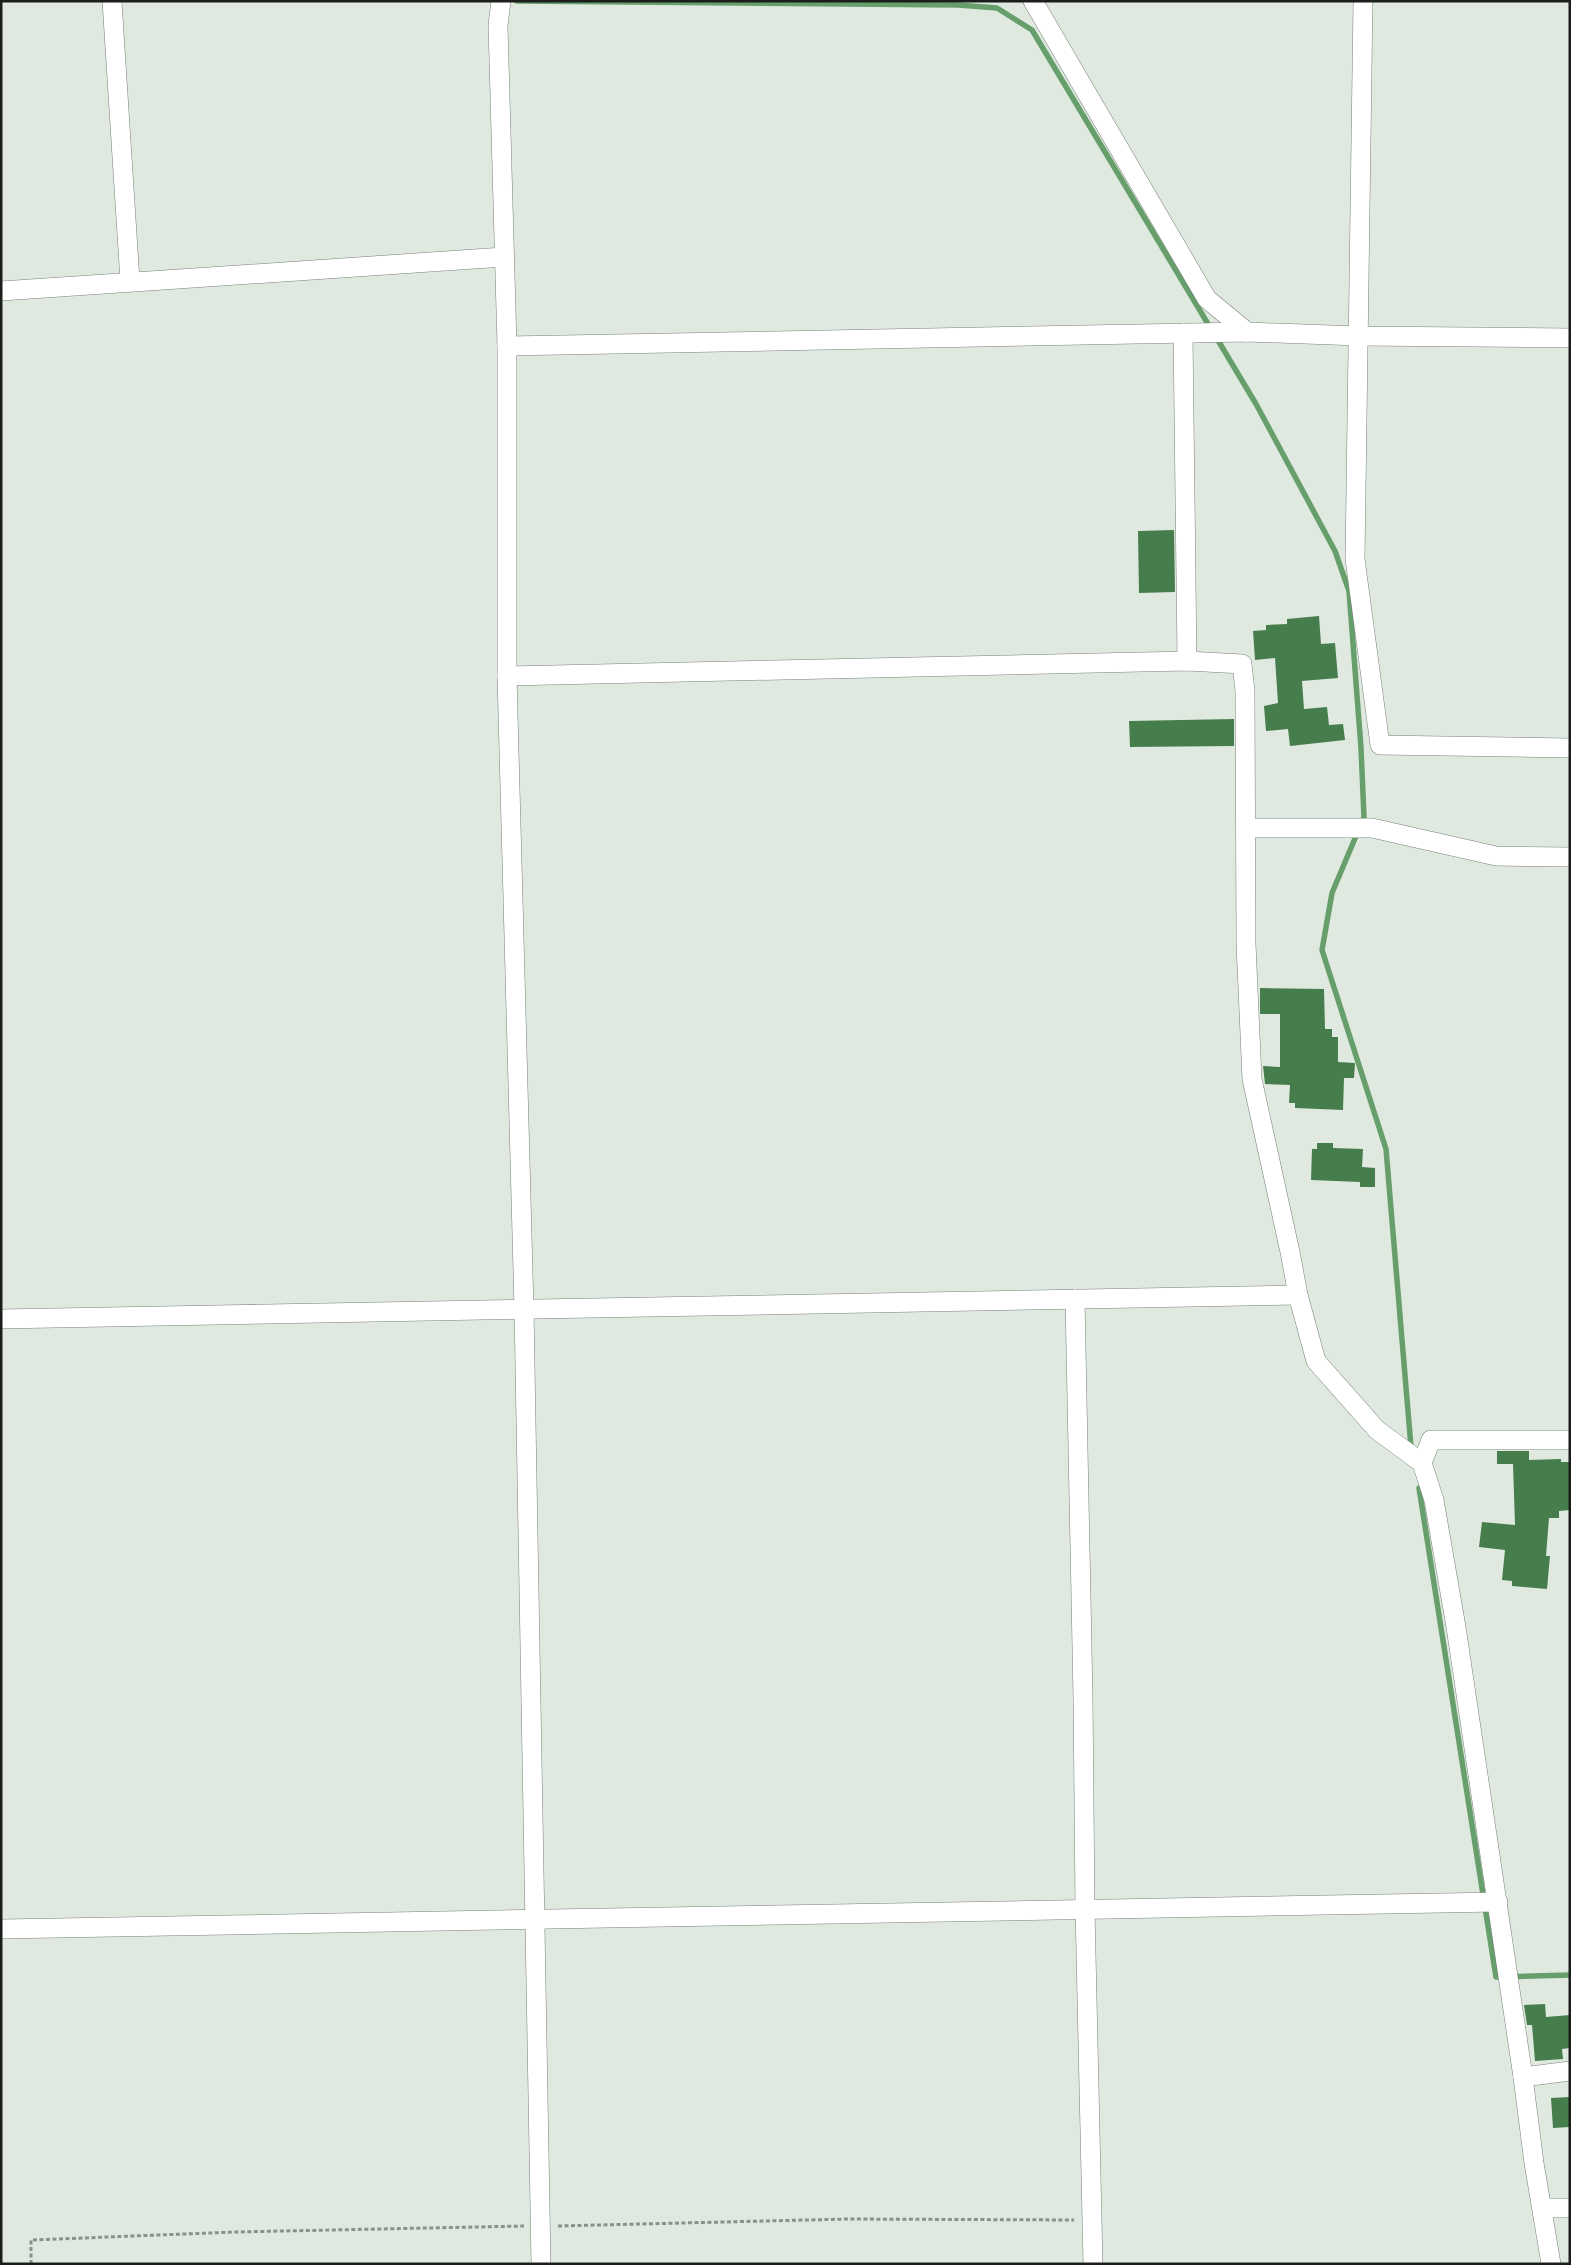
<svg xmlns="http://www.w3.org/2000/svg" width="1571" height="2265" font-family="Ubuntu,sans-serif">
<rect width="100%" height="100%" fill="#e0e9e0"/>
<g fill="none" stroke-linecap="round" stroke-linejoin="round">
<g stroke="#679f6c" stroke-width="5.5">
<polyline points="517,1 958,5 997,8 1032,30 1211,329"/>
<polyline points="1216,337 1256,404 1335,551 1349,591 1361,748 1364,817 1332,893 1322,950 1386,1149 1411,1447"/>
<polyline points="1419,1488 1496,1977 1570,1975"/>
</g>
</g>
<g fill="#467d4c">
<polygon points="1174,530 1175,592 1139,593 1138,531"/>
<polygon points="1319,616 1321,644 1335,643 1338,678 1302,681 1304,709 1327,707 1329,725 1343,724 1345,740 1290,746 1288,729 1266,731 1264,706 1278,703 1275,658 1255,660 1253,631 1266,630 1266,625 1287,624 1287,619"/>
<polygon points="1234,719 1234,746 1130,747 1129,721"/>
<polygon points="1260,988 1324,989 1325,1029 1332,1029 1332,1037 1338,1037 1338,1062 1355,1063 1354,1078 1344,1078 1343,1110 1295,1108 1295,1103 1289,1103 1290,1085 1265,1084 1263,1066 1280,1067 1280,1014 1260,1014"/>
<polygon points="1317,1143 1333,1143 1333,1148 1363,1149 1362,1167 1375,1168 1375,1187 1360,1187 1360,1182 1311,1180 1312,1149 1317,1149"/>
<polygon points="1497,1451 1529,1451 1529,1460 1561,1459 1561,1462 1570,1462 1570,1510 1559,1511 1559,1518 1549,1518 1546,1556 1550,1556 1547,1589 1512,1586 1512,1581 1502,1580 1505,1550 1479,1547 1482,1522 1515,1525 1513,1464 1497,1464"/>
<polygon points="1545,2004 1546,2017 1570,2015 1570,2048 1562,2049 1563,2059 1535,2061 1532,2025 1527,2025 1524,2005"/>
<polygon points="1570,2097 1570,2127 1553,2128 1551,2098"/>
</g>
<g fill="none" stroke-linecap="round" stroke-linejoin="round">
<g stroke="#788078" stroke-width="20">
<g id="street">
<polyline points="112,1 130,281"/>
<polyline points="501,1 498,25 507,346 507,676 524,1309 541,2264"/>
<polyline points="1033,1 1207,299 1247,332"/>
<polyline points="1363,1 1355,559 1380,745 1570,748"/>
<polyline points="1,291 504,257"/>
<polyline points="1183,333 1187,661"/>
<polyline points="507,346 1247,332 1359,336 1570,338"/>
<polyline points="507,676 1187,661 1242,664 1245,691 1246,944 1252,1079 1290,1252 1298,1295 1316,1361 1377,1430 1422,1463 1434,1500 1456,1627 1523,2077 1534,2163 1551,2264"/>
<polyline points="1246,828 1372,828 1496,856 1570,857"/>
<polyline points="1075,1299 1083,1697 1085,1909 1093,2264"/>
<polyline points="1,1319 1298,1295"/>
<polyline points="1422,1463 1431,1440 1570,1440"/>
<polyline points="1,1929 1498,1902"/>
<polyline points="1523,2077 1570,2071"/>
<polyline points="1542,2208 1570,2208"/>
</g>
</g>
<g stroke="#8a918a" stroke-width="3" stroke-dasharray="4 2.5" stroke-linecap="butt">
<polyline points="558,2226 848,2219 1074,2220"/>
<polyline points="31,2264 31,2240 235,2232 524,2226"/>
</g>
<use href="#street" stroke="#fff" stroke-width="19"/>
</g>
<rect width="1571" height="2265" fill="none" stroke="#1b1e1b" stroke-width="5"/>
</svg>
